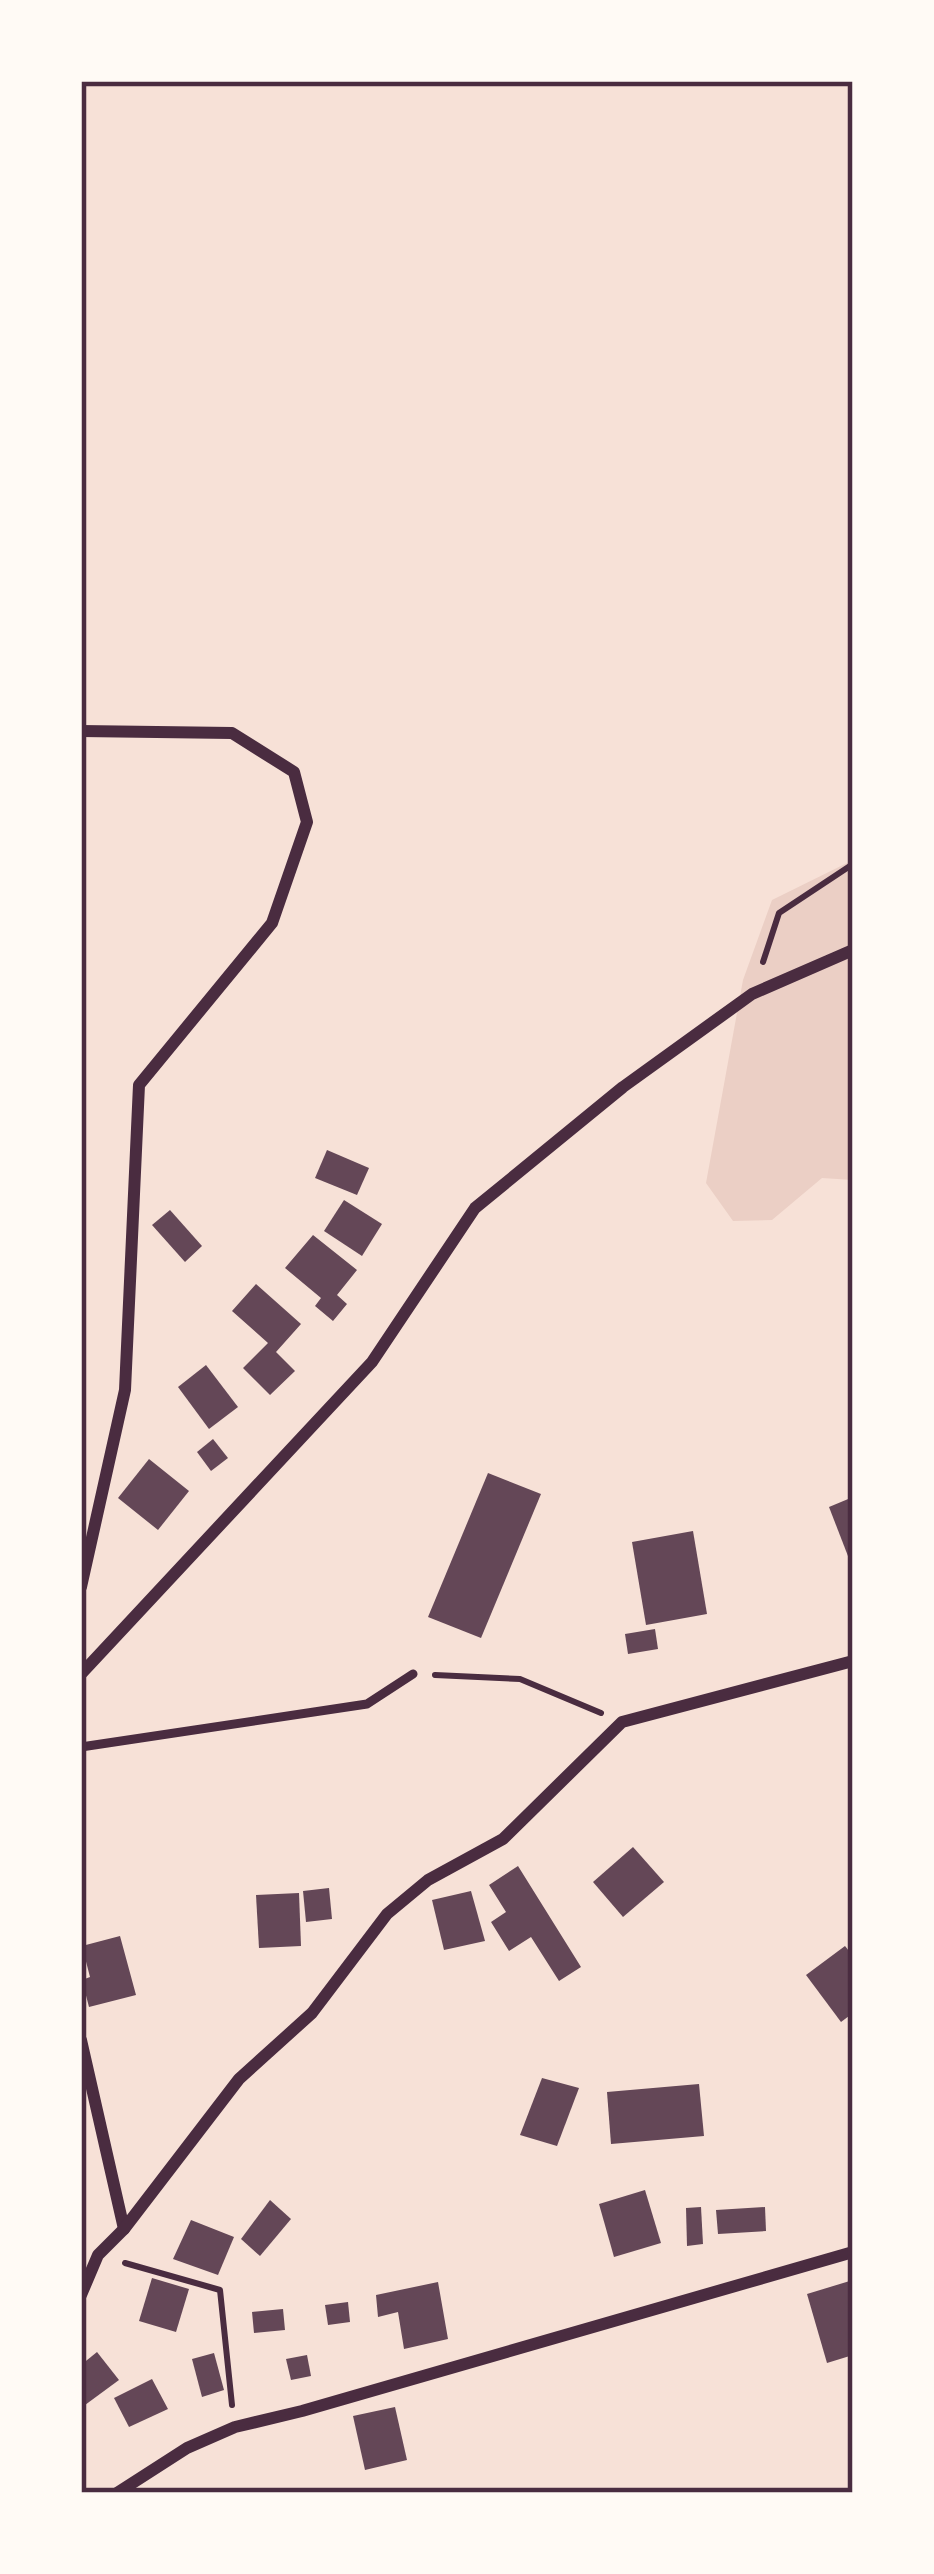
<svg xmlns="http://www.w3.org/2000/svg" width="934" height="2574" font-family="'IBM Plex Sans',sans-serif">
<rect width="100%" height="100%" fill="#f7e1d7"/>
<polygon fill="#ebcfc5" points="853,860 853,1180 822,1178 772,1220 733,1221 706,1183 743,980 772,900"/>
<g fill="#644757">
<polygon points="327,1150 369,1168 357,1195 315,1178"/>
<polygon points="344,1200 382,1224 362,1256 324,1231"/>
<polygon points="170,1210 202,1246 185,1262 152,1225"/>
<polygon points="313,1235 357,1270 337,1295 347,1304 333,1321 315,1306 321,1298 285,1268"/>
<polygon points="256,1284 301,1324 276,1352 295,1371 270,1395 243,1368 268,1343 232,1311"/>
<polygon points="206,1365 238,1407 209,1429 178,1387"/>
<polygon points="213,1439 228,1458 211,1471 197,1452"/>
<polygon points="149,1459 189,1491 158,1530 118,1498"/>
<polygon points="488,1473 541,1494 481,1638 428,1617"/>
<polygon points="853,1497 853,1569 829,1507"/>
<polygon points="693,1531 707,1614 646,1625 632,1542"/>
<polygon points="655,1629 658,1649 628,1654 625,1634"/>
<polygon points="633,1847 664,1882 623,1917 593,1882"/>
<polygon points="518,1866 581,1967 559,1981 531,1937 509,1951 491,1922 506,1912 489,1885"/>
<polygon points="329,1888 332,1919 306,1922 303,1891"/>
<polygon points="471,1891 485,1941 444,1950 432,1900"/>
<polygon points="299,1893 301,1946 259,1948 256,1895"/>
<polygon points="120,1936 136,1995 89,2007 82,1980 90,1977 82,1946"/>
<polygon points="845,1946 853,1956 853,2013 841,2022 806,1975"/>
<polygon points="542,2078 579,2088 557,2146 520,2135"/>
<polygon points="699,2084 704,2136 611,2144 607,2092"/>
<polygon points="645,2190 661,2243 614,2257 599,2204"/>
<polygon points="270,2200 291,2219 260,2256 241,2239"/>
<polygon points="701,2207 703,2244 687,2246 686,2208"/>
<polygon points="765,2207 766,2231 718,2234 716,2210"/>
<polygon points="191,2220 234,2237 218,2275 173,2259"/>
<polygon points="152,2278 189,2289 176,2332 139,2321"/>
<polygon points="853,2280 853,2355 827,2363 807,2294"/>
<polygon points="438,2282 448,2339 404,2349 398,2312 378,2317 376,2295"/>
<polygon points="348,2302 350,2322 328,2325 325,2305"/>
<polygon points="283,2309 285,2330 254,2333 252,2312"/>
<polygon points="97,2352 119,2380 85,2405 81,2400 81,2365"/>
<polygon points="214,2353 224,2390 202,2397 192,2359"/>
<polygon points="307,2355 311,2376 291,2380 286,2359"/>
<polygon points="152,2379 168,2409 129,2427 114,2398"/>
<polygon points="395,2407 407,2460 365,2470 353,2416"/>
</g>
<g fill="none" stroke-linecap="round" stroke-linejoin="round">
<g stroke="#4a2c40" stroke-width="6">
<polyline points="763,962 779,913 853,864"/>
<polyline points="435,1675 520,1679 601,1713"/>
<polyline points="125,2263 220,2290 232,2405"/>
</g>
<polyline stroke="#4a2c40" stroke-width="9" points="81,1747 367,1704 413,1674"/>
<g stroke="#4a2c40" stroke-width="12">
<polyline points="81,731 232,733 294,772 307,822 272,923 139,1085 125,1390 81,1587"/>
<polyline points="81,1674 372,1362 475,1208 623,1087 752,994 853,950"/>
<polyline points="81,2040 124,2229"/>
<polyline points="81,2295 98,2255 124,2229 239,2079 312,2013 387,1914 428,1880 503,1839 622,1722 853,1661"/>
<polyline points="117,2493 187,2448 235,2427 302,2411 853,2252"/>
</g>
</g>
<rect width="934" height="2574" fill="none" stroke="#fffaf5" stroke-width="168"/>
<rect x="84" y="84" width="766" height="2406" fill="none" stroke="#4a2c40" stroke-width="4.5"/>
</svg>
